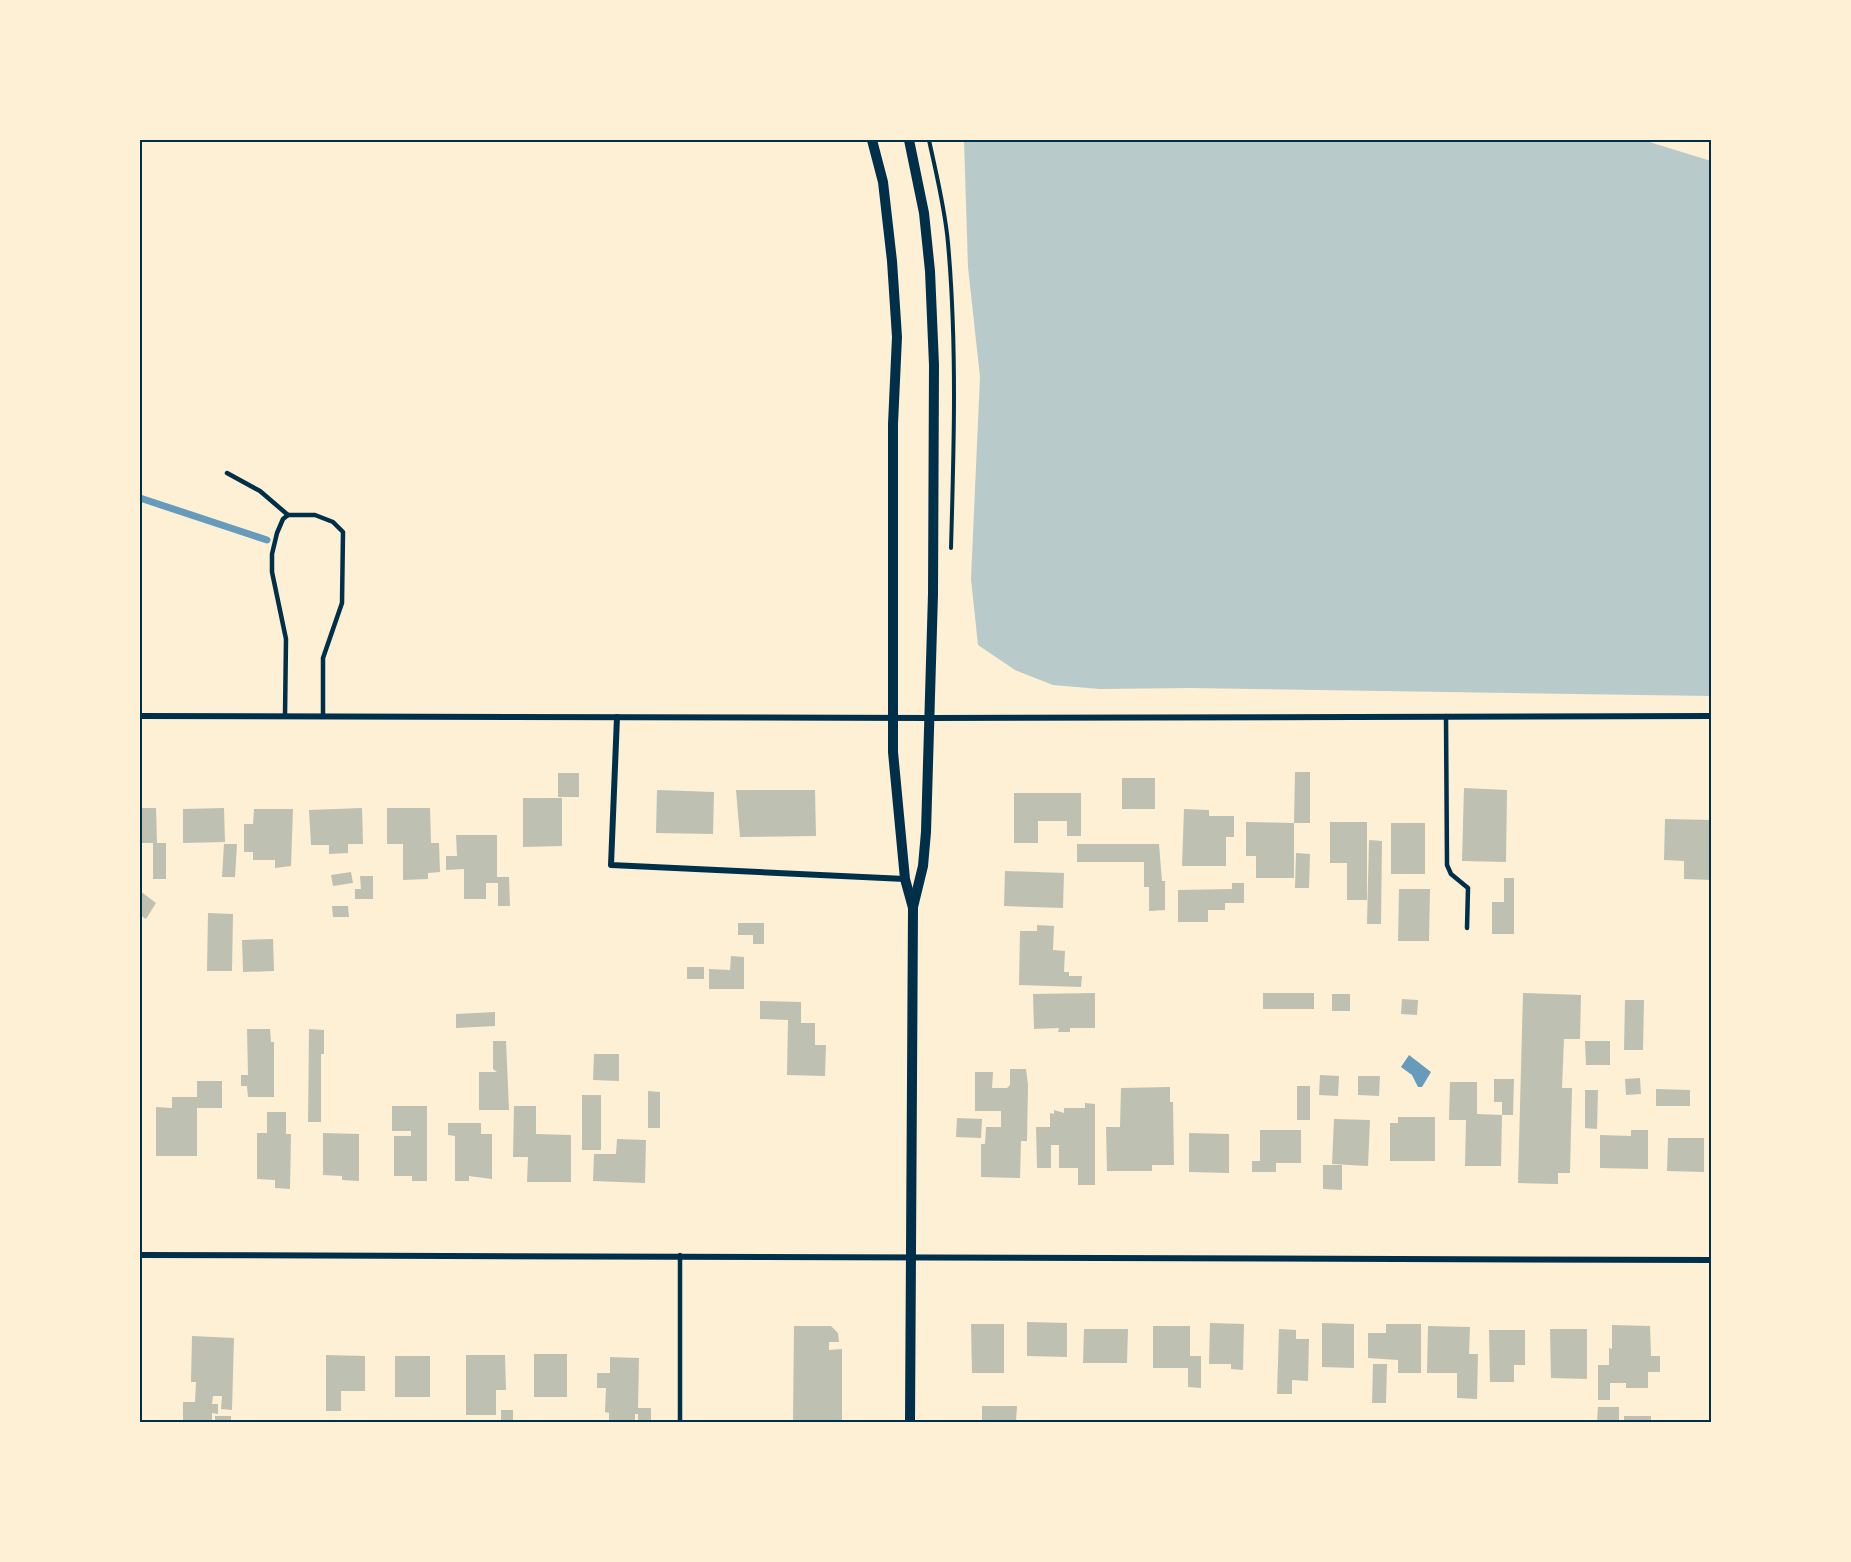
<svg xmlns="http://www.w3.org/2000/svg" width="1851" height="1562" font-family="'Space Grotesk',sans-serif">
<rect width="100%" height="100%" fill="#fdf0d5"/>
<polygon fill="#b9caca" points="964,140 1643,140 1711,161 1711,696 1190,688 1100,689 1053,685 1015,670 978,645 971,579 980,377 968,267"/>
<polygon fill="#669bbc" points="1409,1055 1431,1072 1422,1087 1418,1087 1412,1075 1401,1067"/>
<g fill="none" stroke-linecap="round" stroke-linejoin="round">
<polyline stroke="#669bbc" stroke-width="7" points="140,498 267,540"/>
</g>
<g fill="#bec0b2">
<polygon points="1295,772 1310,772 1310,823 1294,823"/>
<rect x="558" y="773" width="21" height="24"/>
<rect x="1122" y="778" width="33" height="31"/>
<polygon points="1464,788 1507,790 1506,862 1462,861"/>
<polygon points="657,790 714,792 713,834 656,833"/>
<polygon points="736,790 815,790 816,836 740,837"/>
<polygon points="1014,793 1081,793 1081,836 1067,836 1067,821 1038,821 1038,843 1014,843"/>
<polygon points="523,798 562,798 562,846 523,847"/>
<polygon points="140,808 156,808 157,843 166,843 166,879 153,879 153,843 140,843"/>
<polygon points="224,808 225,842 183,843 183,809"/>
<polygon points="362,808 363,844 348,844 348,853 329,854 329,845 311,845 309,810"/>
<polygon points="387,808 430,808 431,843 439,843 440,872 428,873 428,879 403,880 403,844 387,844"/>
<polygon points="254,809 293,809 291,866 275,868 275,860 253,860 253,852 244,852 244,824 253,824"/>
<polygon points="1184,809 1209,810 1209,816 1234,816 1234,837 1226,837 1226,866 1182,866"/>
<polygon points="1665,819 1712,820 1712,880 1684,879 1684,861 1664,860"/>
<polygon points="1246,822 1294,823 1294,878 1256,878 1256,856 1246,856"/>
<polygon points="1330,822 1367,822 1367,900 1347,900 1347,863 1330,863"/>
<rect x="1391" y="823" width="34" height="51"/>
<polygon points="456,835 497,835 497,877 509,877 510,906 498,906 498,883 486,883 486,899 464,899 464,869 446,870 446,856 457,856"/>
<polygon points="1369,840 1382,841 1381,924 1367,924"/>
<polygon points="224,844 237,844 235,877 222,877"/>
<polygon points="1077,844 1159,844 1162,881 1165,881 1165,910 1149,911 1149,887 1144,887 1144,862 1077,862"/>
<polygon points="1296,853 1310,854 1309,888 1295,888"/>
<polygon points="1005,871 1064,873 1063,908 1004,906"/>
<polygon points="351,872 353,883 333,886 331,875"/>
<polygon points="360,876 373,876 373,899 355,899 355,889 361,889"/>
<polygon points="1504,878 1514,878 1514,934 1492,934 1492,902 1504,902"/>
<polygon points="1232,883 1244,883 1244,903 1225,903 1225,910 1208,910 1208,922 1178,922 1178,890 1232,889"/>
<polygon points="1399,889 1430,889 1429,941 1398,941"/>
<polygon points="140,891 156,903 146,919 140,915"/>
<polygon points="332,906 348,906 349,917 333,917"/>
<polygon points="208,913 233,914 232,971 207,971"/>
<polygon points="738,923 764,923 764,944 753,944 753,935 738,935"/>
<polygon points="1037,925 1054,926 1053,950 1065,951 1064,972 1069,972 1069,976 1082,976 1081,987 1019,985 1020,931 1037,931"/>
<polygon points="273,939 274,971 243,972 242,940"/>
<polygon points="731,956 744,957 744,989 709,989 709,969 730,970"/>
<rect x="687" y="967" width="17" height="12"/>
<polygon points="1095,993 1095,1028 1070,1028 1070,1032 1058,1032 1059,1028 1034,1029 1033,994"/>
<rect x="1263" y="993" width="51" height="16"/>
<polygon points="1523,993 1581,995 1580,1039 1564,1039 1562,1088 1572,1088 1570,1173 1558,1173 1558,1184 1518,1183"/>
<rect x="1332" y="994" width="18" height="17"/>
<polygon points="1402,999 1418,1000 1417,1015 1401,1014"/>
<polygon points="1625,1000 1644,1000 1643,1050 1624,1050"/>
<polygon points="760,1001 801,1002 801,1023 815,1023 815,1045 826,1045 825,1076 787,1075 788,1020 760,1019"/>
<polygon points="495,1012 495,1026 456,1028 456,1014"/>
<polygon points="247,1029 270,1029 271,1042 274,1042 274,1097 248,1097 247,1086 241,1086 241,1075 248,1075"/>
<polygon points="309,1029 324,1030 324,1054 321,1054 321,1122 308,1122"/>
<polygon points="493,1041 506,1041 509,1110 479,1110 479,1072 497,1072 493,1069"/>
<polygon points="1585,1041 1610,1041 1610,1065 1586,1065"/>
<polygon points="594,1054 619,1054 619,1081 593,1080"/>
<polygon points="1010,1069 1026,1069 1028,1085 1027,1141 1021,1141 1020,1178 981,1177 981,1144 985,1144 986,1127 1001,1127 1001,1111 975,1111 975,1072 993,1072 992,1088 1007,1088 1010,1085"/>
<polygon points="1320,1075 1339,1076 1338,1096 1319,1095"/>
<polygon points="1358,1076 1380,1076 1379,1096 1358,1095"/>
<polygon points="1640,1078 1641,1094 1626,1095 1625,1079"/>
<polygon points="1494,1079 1514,1079 1513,1115 1502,1115 1502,1102 1494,1102"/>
<polygon points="197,1081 222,1081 222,1108 197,1108 197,1156 156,1156 156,1107 172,1108 172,1097 197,1097"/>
<polygon points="1450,1082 1477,1082 1477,1114 1502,1115 1501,1166 1465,1166 1466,1120 1449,1120"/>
<rect x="1297" y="1086" width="13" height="34"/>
<polygon points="1170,1087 1170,1102 1173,1102 1174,1165 1152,1165 1152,1171 1107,1171 1106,1127 1120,1127 1121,1088"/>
<polygon points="1656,1089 1690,1090 1690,1106 1656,1106"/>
<polygon points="1585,1090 1598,1090 1597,1129 1585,1128"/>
<polygon points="648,1091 660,1092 660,1128 648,1128"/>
<rect x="582" y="1095" width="19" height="55"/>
<polygon points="1085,1103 1095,1104 1095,1185 1078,1185 1078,1168 1059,1168 1059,1145 1051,1145 1051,1168 1037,1168 1036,1127 1050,1127 1050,1113 1054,1114 1054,1110 1064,1113 1064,1108 1085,1108"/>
<polygon points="392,1106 427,1106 427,1181 412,1181 412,1176 394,1176 394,1136 411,1136 411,1131 392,1131"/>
<polygon points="514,1106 536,1106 536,1134 571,1135 571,1182 527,1182 528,1157 513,1157"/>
<polygon points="267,1112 286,1112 286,1134 291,1134 290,1189 275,1188 275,1180 257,1179 257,1133 267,1133"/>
<polygon points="1398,1117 1435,1117 1435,1161 1390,1161 1390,1123 1398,1123"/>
<polygon points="957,1118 982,1119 981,1138 956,1137"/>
<polygon points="1334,1119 1370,1120 1368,1166 1332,1164"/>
<polygon points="448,1123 481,1123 481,1134 492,1134 492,1179 469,1176 469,1181 455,1181 455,1136 448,1135"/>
<polygon points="1260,1130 1301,1130 1301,1163 1276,1163 1276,1172 1252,1172 1252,1161 1260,1161"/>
<polygon points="1631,1130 1648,1130 1648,1169 1600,1168 1600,1135 1631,1136"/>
<polygon points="323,1133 359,1134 359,1181 342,1180 342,1176 323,1175"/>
<polygon points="1189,1133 1229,1134 1229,1173 1189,1172"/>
<polygon points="1668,1138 1704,1138 1704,1172 1667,1171"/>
<polygon points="617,1139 646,1140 645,1183 593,1181 594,1154 616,1154"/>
<polygon points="1323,1165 1342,1165 1342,1190 1323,1189"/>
<polygon points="1027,1322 1067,1323 1067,1357 1027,1356"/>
<polygon points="1210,1323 1244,1324 1243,1370 1231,1369 1231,1364 1209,1364"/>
<polygon points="1322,1323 1354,1324 1354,1368 1322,1367"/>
<polygon points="971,1324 1004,1324 1004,1373 972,1373"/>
<polygon points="1386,1324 1421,1324 1421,1373 1398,1373 1398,1360 1368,1358 1368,1333 1386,1333"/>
<polygon points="1612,1325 1650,1326 1651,1356 1660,1356 1660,1372 1648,1372 1648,1388 1626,1388 1626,1383 1610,1383 1610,1400 1598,1400 1598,1365 1609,1365 1609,1348 1612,1349"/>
<polygon points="794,1326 831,1326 838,1333 839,1342 829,1342 829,1350 842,1349 842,1422 793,1422"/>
<polygon points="1153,1326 1190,1326 1190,1356 1201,1356 1201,1388 1188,1387 1188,1368 1153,1368"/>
<polygon points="1428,1326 1470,1327 1469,1354 1478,1354 1477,1399 1457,1398 1457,1373 1427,1373"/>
<polygon points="1084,1329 1128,1329 1127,1363 1083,1363"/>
<polygon points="1279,1329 1296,1330 1296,1339 1309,1339 1308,1381 1292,1380 1292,1394 1277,1394"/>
<polygon points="1550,1329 1587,1329 1587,1379 1551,1378"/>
<polygon points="1489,1330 1525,1330 1525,1365 1514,1365 1514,1382 1490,1382"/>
<polygon points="192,1336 234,1338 232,1410 221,1409 222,1396 213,1396 212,1404 218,1404 218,1414 212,1413 212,1422 183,1421 183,1402 195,1402 196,1382 191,1382"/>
<rect x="534" y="1354" width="33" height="43"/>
<polygon points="326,1355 365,1356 365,1391 341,1391 341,1411 326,1411"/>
<polygon points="466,1355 505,1355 506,1390 496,1390 496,1415 466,1415"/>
<rect x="395" y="1356" width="35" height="41"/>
<polygon points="610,1357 639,1358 638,1408 651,1408 651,1422 638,1422 638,1414 635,1414 635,1422 609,1422 609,1413 605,1412 606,1388 597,1388 597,1373 610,1373"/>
<polygon points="1373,1364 1387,1364 1386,1403 1372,1403"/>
<polygon points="982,1406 1017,1406 1016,1422 982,1422"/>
<polygon points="1598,1407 1619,1407 1619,1422 1597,1422"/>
<rect x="501" y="1410" width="12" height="12"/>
<rect x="215" y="1416" width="16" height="6"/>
<rect x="1624" y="1416" width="27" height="6"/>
</g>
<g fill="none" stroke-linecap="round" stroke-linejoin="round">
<path stroke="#003049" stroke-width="4" d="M 929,140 C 936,173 945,208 948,243 C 957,344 954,446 951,548"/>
<g stroke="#003049" stroke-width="4.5">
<polyline points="227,473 260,491 288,515"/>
<polyline points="285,716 286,639 272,572 272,554 277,533 283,519 288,515 315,515 333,522 343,532 342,603 323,658 323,716"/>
<polyline points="1446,716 1447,865 1451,874 1468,888 1467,928"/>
<polyline points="680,1255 680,1422"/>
</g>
<g stroke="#003049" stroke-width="6">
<polyline points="140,716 930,718 1712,716"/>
<polyline points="617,717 611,865 905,879"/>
<polyline points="140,1255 1712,1260"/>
</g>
<g stroke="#003049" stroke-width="10">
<polyline points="872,140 883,182 892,261 897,337 893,424 893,752 905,879 913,908 910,1422"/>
<polyline points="909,140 924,213 930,271 934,365 933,594 926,832 923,866 913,907"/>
</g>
</g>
<rect width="1851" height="1562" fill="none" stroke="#fdf0d5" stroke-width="282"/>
<rect x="141" y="141" width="1569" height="1280" fill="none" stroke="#003049" stroke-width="2"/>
</svg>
